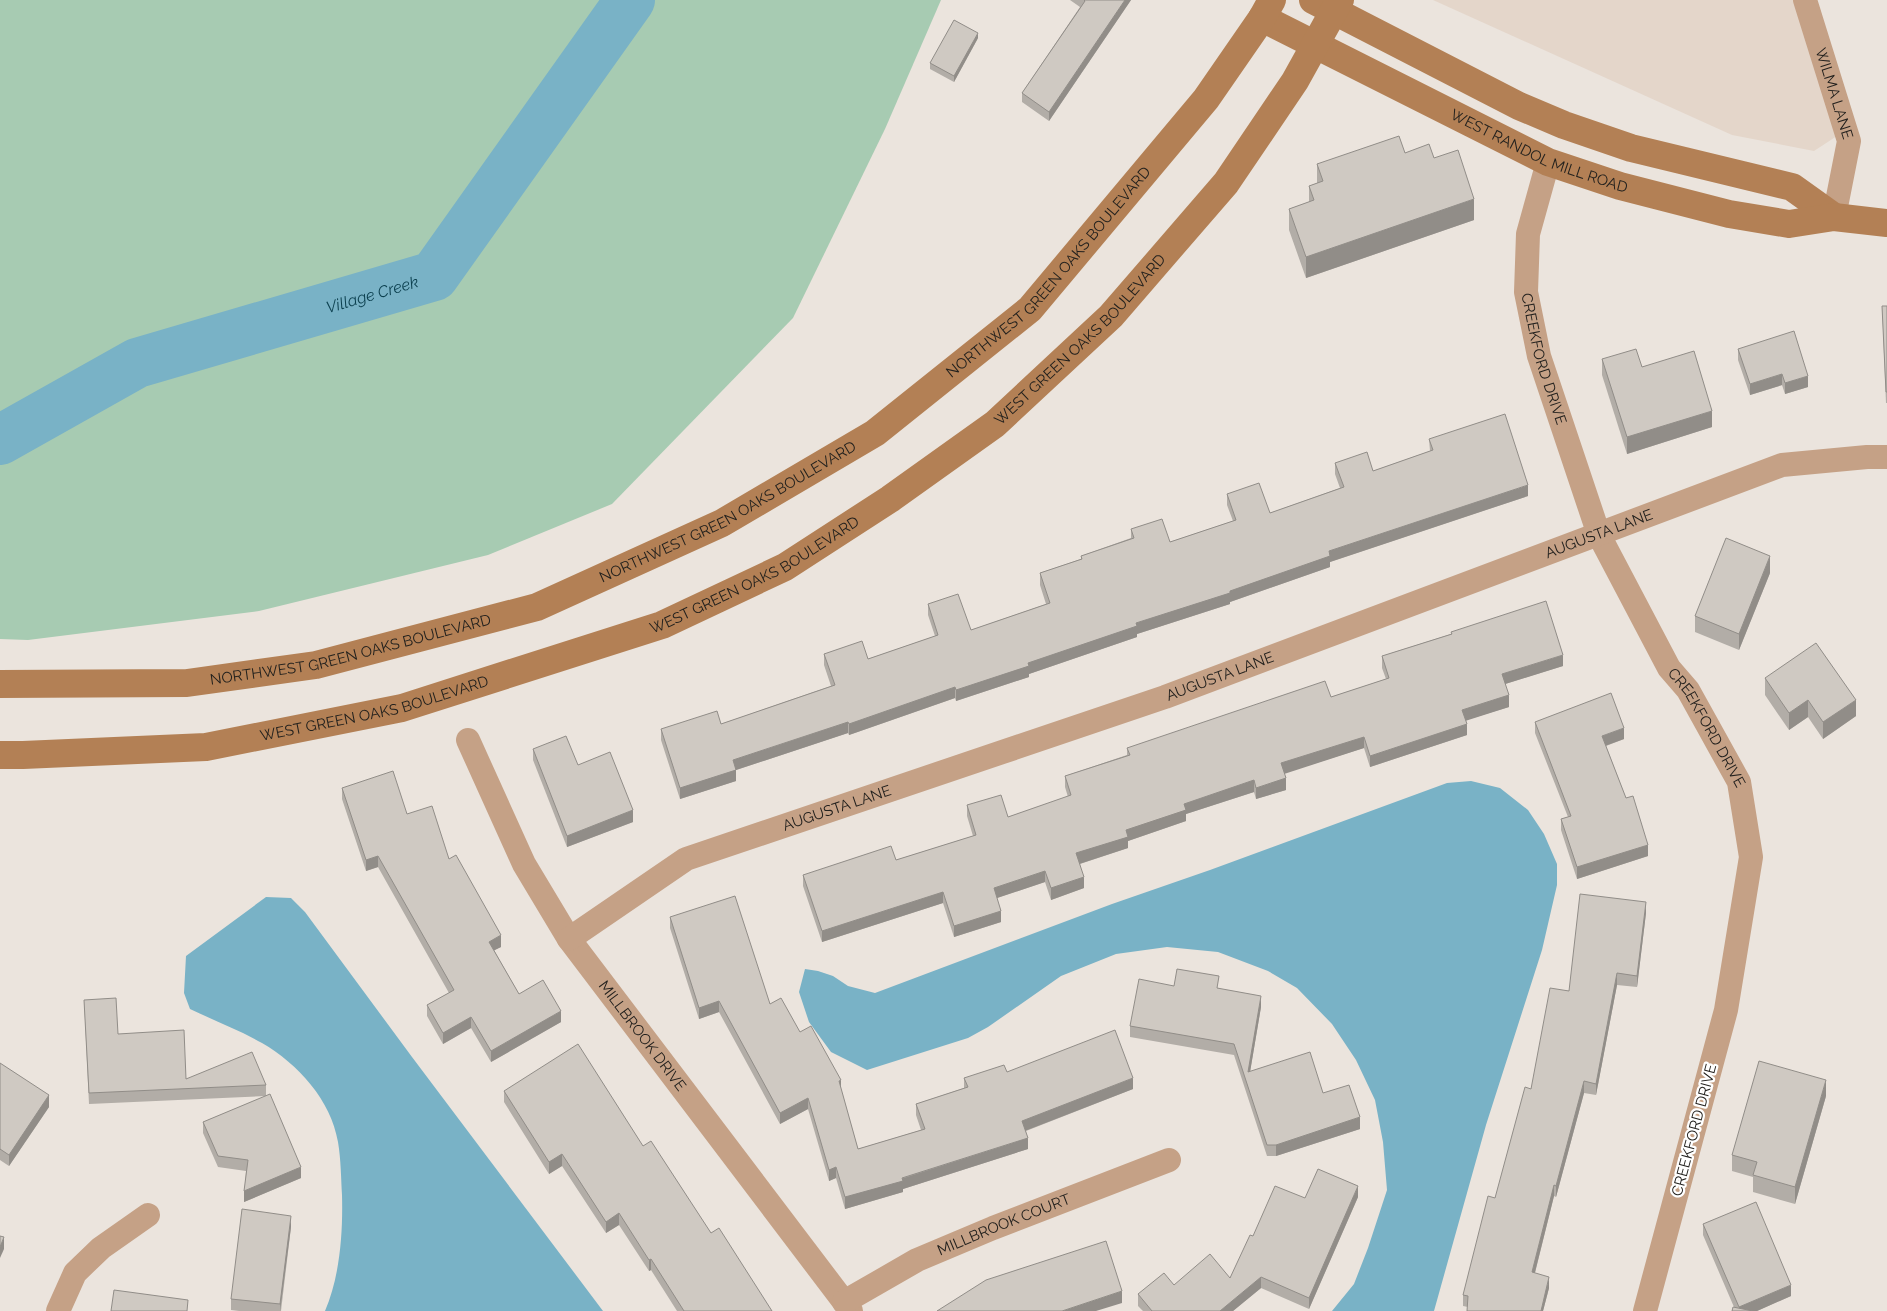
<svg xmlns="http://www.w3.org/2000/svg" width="1887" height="1311" font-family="Raleway,sans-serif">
<rect width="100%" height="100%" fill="#ebe4dd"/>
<polygon fill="#e4d6ca" points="1433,0 1800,0 1843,132 1814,151 1732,135"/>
<polygon fill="#a7cbb2" points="0,0 941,0 885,129 793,318 612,504 488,555 259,611 28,640 0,639"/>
<g fill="#79b2c6">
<polygon points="1471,781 1500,788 1528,810 1544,834 1557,864 1557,885 1542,950 1486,1125 1434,1311 1332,1311 1354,1284 1368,1248 1387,1190 1383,1142 1375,1100 1356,1060 1332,1024 1297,988 1268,971 1218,952 1167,947 1116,954 1061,976 988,1027 968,1038 867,1070 831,1052 809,1022 799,992 805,969 818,971 833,976 848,986 875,993 1112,904 1210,870 1447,783"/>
<path d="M 266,897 L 291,898 L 305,912 L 412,1057 L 603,1311 L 325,1311 C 340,1276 343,1233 342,1195 C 341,1178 341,1160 338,1142 C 331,1100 298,1064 262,1043 C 239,1030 213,1020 190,1009 L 184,993 L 186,956 Z"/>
</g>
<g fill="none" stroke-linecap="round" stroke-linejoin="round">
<path stroke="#79b2c6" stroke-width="50" id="s1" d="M 0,440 L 137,363 L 434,276 L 630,0"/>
<g stroke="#c5a186" stroke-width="24">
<path id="s2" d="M 1805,0 L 1849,141 L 1834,217"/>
<path id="s3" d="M 1548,162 L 1528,234 L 1526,292 L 1539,356 L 1599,535 L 1669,668 L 1688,690 L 1739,782 L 1751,857 L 1726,1010 L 1645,1311"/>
<path id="s4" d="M 468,740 L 524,864 L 569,939 L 851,1311"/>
<path id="s5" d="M 569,939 L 686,859 L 1165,697 L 1782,465 L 1867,457 L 1887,457"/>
<path id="s6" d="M 844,1302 L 917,1260 L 993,1228 L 1169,1160"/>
<polyline points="58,1311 75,1273 101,1248 148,1215"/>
</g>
<g stroke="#b38055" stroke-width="28">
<polyline points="1313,0 1519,106 1564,125 1631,148 1792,187 1834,217"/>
<path id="s7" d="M 1262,18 L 1548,162 L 1620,186 L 1729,214 L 1789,224 L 1834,217 L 1887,223"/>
<path id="s8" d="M 0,684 L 187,683 L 316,665 L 537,607 L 722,523 L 875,433 L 1030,309 L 1206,99 L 1262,18 L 1272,0"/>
<path id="s9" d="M 0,755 L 23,755 L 206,747 L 402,708 L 662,625 L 785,567 L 890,499 L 995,424 L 1111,316 L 1226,183 L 1295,81 L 1340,0"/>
</g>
</g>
<g fill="#b2ada7">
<polygon points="1070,0 1131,0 1049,121 1022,102 1022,93 1080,7"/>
<polygon points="978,38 954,82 930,69 930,63"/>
<polygon points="1405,153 1434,158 1474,220 1306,278 1289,230 1289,209 1309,202 1309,186 1317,183 1317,164"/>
<polygon points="1882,306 1887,306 1887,403 1886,403"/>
<polygon points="1738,349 1808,387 1785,394 1782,385 1750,395 1738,360"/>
<polygon points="1602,359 1642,367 1712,427 1627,454 1602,375"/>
<polygon points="1429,439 1528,496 1330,562 1330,567 1230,602 1230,604 1137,634 1137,637 1029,674 1029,677 956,701 955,698 849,735 848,733 736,770 736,781 680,799 661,740 661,729 721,724 831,686 824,665 824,654 868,659 935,636 928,615 928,604 971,630 1046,604 1040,585 1040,573 1081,559 1081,556 1131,538 1131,529 1170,542 1233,521 1227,505 1227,494 1270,513 1340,488 1335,474 1335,463 1373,471 1430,451"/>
<polygon points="1770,573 1739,650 1695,632 1695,616"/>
<polygon points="1451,632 1563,666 1505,684 1509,707 1466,720 1467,735 1370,767 1364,748 1284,773 1286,790 1256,799 1254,792 1186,814 1186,821 1128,841 1128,848 1080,864 1084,888 1051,900 1045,882 997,898 1001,922 954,937 943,903 822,942 803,886 803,875 896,860 973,836 967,816 967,805 1008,817 1068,797 1065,787 1065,776 1127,755 1127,748 1331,697 1386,679 1382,668 1382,656 1451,634"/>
<polygon points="1765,678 1856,716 1823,739 1808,717 1789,730 1765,695"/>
<polygon points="1535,722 1624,739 1606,746 1648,856 1577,879 1561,830 1561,819 1568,817 1535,733"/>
<polygon points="533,749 578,765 633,822 567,847 533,760"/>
<polygon points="342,788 407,814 449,859 501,947 494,950 519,994 561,1022 491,1062 471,1028 443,1044 427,1016 427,1005 449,993 378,867 366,871 342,799"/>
<polygon points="1646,913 1637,987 1617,985 1596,1095 1584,1093 1556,1197 1554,1196 1535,1273 1549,1288 1543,1311 1467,1311 1468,1307 1463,1306 1463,1295 1495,1198 1531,1089 1569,991"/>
<polygon points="670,917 770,1004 800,1032 841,1090 858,1149 921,1130 916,1115 916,1104 964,1088 964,1078 1007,1072 1133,1089 1026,1131 1028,1149 903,1189 903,1192 845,1209 836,1178 829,1181 808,1109 780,1124 719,1012 699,1019 670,928"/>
<polygon points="1174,986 1219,988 1261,1007 1250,1072 1323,1093 1360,1129 1276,1156 1267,1156 1234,1055 1130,1037 1130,1026"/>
<polygon points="84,1000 118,1034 186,1079 266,1085 266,1096 301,1178 244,1202 246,1171 218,1167 203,1133 203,1122 266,1096 89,1104"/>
<polygon points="0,1063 49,1107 9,1166 0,1160 0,1161"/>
<polygon points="504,1091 643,1146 772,1311 677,1311 651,1270 649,1271 619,1225 606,1233 562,1166 549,1174 504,1102"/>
<polygon points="1826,1096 1795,1204 1753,1192 1753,1177 1732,1171 1732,1155"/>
<polygon points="1358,1197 1309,1309 1261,1288 1233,1311 1143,1311 1138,1306 1138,1294 1174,1285 1230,1278 1253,1236 1305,1198"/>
<polygon points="1703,1224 1791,1296 1757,1311 1732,1311 1734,1307 1703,1235"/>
<polygon points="291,1227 281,1311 239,1311 231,1310 231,1299"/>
</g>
<g fill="#918d88">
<polygon points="1125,0 1131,0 1049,121 1049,112"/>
<polygon points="978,33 978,38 954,82 954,76"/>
<polygon points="1474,199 1474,220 1306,278 1306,257"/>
<polygon points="1782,374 1782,385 1750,395 1750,384"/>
<polygon points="1808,376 1808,387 1785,394 1785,383"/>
<polygon points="1712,411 1712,427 1627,454 1627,437"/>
<polygon points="1528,485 1528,496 1330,562 1330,567 1230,602 1230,604 1137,634 1137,637 1029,674 1029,677 956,701 956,690 1028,663 1136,623 1230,591 1329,551"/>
<polygon points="1770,556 1770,573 1739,650 1739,634"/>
<polygon points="1563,655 1563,666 1502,685 1502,674"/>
<polygon points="955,687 955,698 849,735 849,724"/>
<polygon points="1509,695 1509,707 1462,722 1462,710"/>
<polygon points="1808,700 1808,717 1789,730 1789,713"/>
<polygon points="1856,700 1856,716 1823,739 1823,722"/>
<polygon points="848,722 848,733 736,770 736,781 680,799 680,788 733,760"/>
<polygon points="1467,724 1467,735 1370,767 1370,756"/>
<polygon points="1624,728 1624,739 1602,747 1602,736"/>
<polygon points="1364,737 1364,748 1281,775 1281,763"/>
<polygon points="1286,778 1286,790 1256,799 1256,788"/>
<polygon points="1254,780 1254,792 1186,814 1186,821 1128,841 1128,848 1076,865 1076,853 1126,830 1184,804"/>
<polygon points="633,810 633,822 567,847 567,836"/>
<polygon points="1648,845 1648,856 1577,879 1577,867"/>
<polygon points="378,856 378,867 366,871 366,860"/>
<polygon points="1045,871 1045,882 994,899 994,888"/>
<polygon points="1084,877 1084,888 1051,900 1051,888"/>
<polygon points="943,892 943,903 822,942 822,931"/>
<polygon points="1646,902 1646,913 1637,987 1637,976"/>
<polygon points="1001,911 1001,922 954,937 954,926"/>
<polygon points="501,935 501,947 489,953 489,942"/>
<polygon points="1617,973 1617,985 1596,1095 1596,1084"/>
<polygon points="1261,996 1261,1007 1248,1084 1248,1072"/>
<polygon points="719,1001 719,1012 699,1019 699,1008"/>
<polygon points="561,1011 561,1022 491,1062 491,1051"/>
<polygon points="471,1017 471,1028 443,1044 443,1033"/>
<polygon points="1133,1078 1133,1089 1022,1132 1022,1121"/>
<polygon points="841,1080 841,1091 839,1081"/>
<polygon points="1826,1080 1826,1096 1795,1204 1795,1187"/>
<polygon points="1584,1081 1584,1093 1556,1197 1556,1186"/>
<polygon points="49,1095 49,1107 9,1166 9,1155"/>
<polygon points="808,1098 808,1109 780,1124 780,1113"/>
<polygon points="1360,1117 1360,1129 1276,1156 1276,1145"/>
<polygon points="1028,1138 1028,1149 903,1189 903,1192 845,1209 845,1197"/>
<polygon points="562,1154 562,1166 549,1174 549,1162"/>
<polygon points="301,1167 301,1178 244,1202 244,1191"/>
<polygon points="836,1167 836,1178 829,1181 829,1170"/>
<polygon points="1554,1185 1554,1196 1532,1284 1532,1272"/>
<polygon points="1358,1186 1358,1197 1309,1309 1309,1298"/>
<polygon points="619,1213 619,1225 606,1233 606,1222"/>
<polygon points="291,1216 291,1227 280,1311 280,1304"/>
<polygon points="4,1237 4,1249 0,1258 0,1247"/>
<polygon points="651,1259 651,1270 649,1271 649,1260"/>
<polygon points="1261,1277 1261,1288 1233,1311 1220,1311"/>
<polygon points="1549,1277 1549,1288 1543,1311 1541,1311"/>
<polygon points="1791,1285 1791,1296 1757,1311 1739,1311 1739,1307"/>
<polygon points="1122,1291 1122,1303 1096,1311 1062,1311"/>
</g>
<g fill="#cfc9c2" stroke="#918d88">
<polygon points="1084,0 1125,0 1049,112 1022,93 1085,1"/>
<polygon points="954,20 978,33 954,76 930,63"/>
<polygon points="1399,136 1405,153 1429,144 1434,158 1458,150 1474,199 1306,257 1289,209 1314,200 1309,186 1323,181 1317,164"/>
<polygon points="1882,306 1887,306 1887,392 1886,392"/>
<polygon points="1794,331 1808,376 1785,383 1782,374 1750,384 1738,349"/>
<polygon points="1636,349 1642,367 1694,351 1712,411 1627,437 1602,359"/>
<polygon points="1505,414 1528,485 1329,551 1330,556 1230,591 1230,593 1136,623 1137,626 1028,663 1029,666 956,690 955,687 849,724 848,722 733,760 736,770 680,788 661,729 717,711 721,724 835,685 824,654 862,641 868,659 938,635 928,604 958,594 971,630 1050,603 1040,573 1082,559 1081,556 1134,538 1131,529 1162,519 1170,542 1236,520 1227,494 1259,483 1270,513 1344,487 1335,463 1367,452 1373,471 1433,450 1429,439"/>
<polygon points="1726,538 1770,556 1739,634 1695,616"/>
<polygon points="1546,601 1563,655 1502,674 1509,695 1462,710 1467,724 1370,756 1364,737 1281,763 1286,778 1256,788 1254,780 1184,804 1186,810 1126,830 1128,837 1076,853 1084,877 1051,888 1045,871 994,888 1001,911 954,926 943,892 822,931 803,875 891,846 896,860 976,835 967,805 1001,795 1008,817 1071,795 1065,776 1130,755 1127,748 1325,681 1331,697 1389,678 1382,656 1452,634 1451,632"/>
<polygon points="1816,643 1856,700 1823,722 1808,700 1789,713 1765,678"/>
<polygon points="1611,693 1624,728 1602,736 1626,798 1633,796 1648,845 1577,867 1561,819 1571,816 1535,722"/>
<polygon points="566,736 578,765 610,752 633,810 567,836 533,749"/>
<polygon points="393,771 407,814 432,806 449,859 456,855 501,935 489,942 519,994 543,980 561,1011 491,1051 471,1017 443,1033 427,1005 454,990 378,856 366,860 342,788"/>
<polygon points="1580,894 1646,902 1637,976 1617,973 1596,1084 1584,1081 1556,1186 1554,1185 1532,1272 1549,1277 1541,1311 1467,1311 1468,1296 1463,1295 1488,1196 1495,1198 1525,1087 1531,1089 1550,988 1569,991"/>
<polygon points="735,896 770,1004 781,998 800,1032 811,1026 841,1080 839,1081 858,1149 925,1129 916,1104 968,1087 964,1078 1004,1065 1007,1072 1115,1030 1133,1078 1022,1121 1028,1138 902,1178 903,1181 845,1197 836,1167 829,1170 808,1098 780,1113 719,1001 699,1008 670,917"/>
<polygon points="1177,969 1219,976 1217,988 1261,996 1248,1072 1310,1052 1323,1093 1349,1085 1360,1117 1276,1145 1267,1145 1234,1044 1130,1026 1139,979 1174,986"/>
<polygon points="116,998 118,1034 184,1030 186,1079 252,1052 266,1085 89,1093 84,1000"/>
<polygon points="578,1044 643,1146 651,1141 711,1233 719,1228 772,1311 684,1311 651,1259 649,1260 619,1213 606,1222 562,1154 549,1162 504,1091"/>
<polygon points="1759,1061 1826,1080 1795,1187 1753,1175 1757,1162 1732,1155"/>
<polygon points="0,1063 49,1095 9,1155 0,1149 0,1150"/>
<polygon points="270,1094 301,1167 244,1191 248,1160 218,1156 203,1122"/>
<polygon points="1318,1169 1358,1186 1309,1298 1261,1277 1220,1311 1152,1311 1138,1294 1164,1273 1174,1285 1210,1254 1230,1278 1250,1235 1253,1236 1275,1186 1305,1198"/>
<polygon points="1756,1202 1791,1285 1739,1307 1703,1224"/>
<polygon points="242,1209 291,1216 280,1304 231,1299"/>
<polygon points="0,1236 4,1237 0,1247"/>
<polygon points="1106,1241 1122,1291 1062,1311 937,1311 986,1280"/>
<polygon points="114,1290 188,1300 187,1311 111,1311"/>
<polygon points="1733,1307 1753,1311 1732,1311"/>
</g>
<g text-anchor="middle" stroke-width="4.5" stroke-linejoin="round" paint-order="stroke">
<g font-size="15" fill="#23211e" stroke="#fff">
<text dy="5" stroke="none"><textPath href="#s2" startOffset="98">WILMA LANE</textPath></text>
<text dy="5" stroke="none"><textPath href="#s7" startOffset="308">WEST RANDOL MILL ROAD</textPath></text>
<text dy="5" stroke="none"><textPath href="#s8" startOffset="1164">NORTHWEST GREEN OAKS BOULEVARD</textPath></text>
<text dy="5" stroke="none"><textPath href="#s9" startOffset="1189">WEST GREEN OAKS BOULEVARD</textPath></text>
<text dy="5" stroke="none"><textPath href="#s3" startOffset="202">CREEKFORD DRIVE</textPath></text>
<text dy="5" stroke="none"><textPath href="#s8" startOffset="759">NORTHWEST GREEN OAKS BOULEVARD</textPath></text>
<text dy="5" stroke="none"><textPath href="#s5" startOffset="1111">AUGUSTA LANE</textPath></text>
<text dy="5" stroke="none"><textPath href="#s9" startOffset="784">WEST GREEN OAKS BOULEVARD</textPath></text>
<text dy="5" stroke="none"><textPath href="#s8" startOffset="354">NORTHWEST GREEN OAKS BOULEVARD</textPath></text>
<text dy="5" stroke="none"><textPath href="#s5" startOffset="706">AUGUSTA LANE</textPath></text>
<text dy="5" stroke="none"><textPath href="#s9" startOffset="379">WEST GREEN OAKS BOULEVARD</textPath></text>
<text dy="5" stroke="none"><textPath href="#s3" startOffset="608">CREEKFORD DRIVE</textPath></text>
<text dy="5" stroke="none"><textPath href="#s5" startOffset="301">AUGUSTA LANE</textPath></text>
<text dy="5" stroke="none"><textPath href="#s4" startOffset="345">MILLBROOK DRIVE</textPath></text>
<text transform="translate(1694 1130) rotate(-75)" y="5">CREEKFORD DRIVE</text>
<text dy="5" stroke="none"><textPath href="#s6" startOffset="178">MILLBROOK COURT</textPath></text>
</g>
<g font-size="16" font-style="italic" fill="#0b3f4e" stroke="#fff">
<text dy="6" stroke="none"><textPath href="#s1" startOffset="402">Village Creek</textPath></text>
</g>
</g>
</svg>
